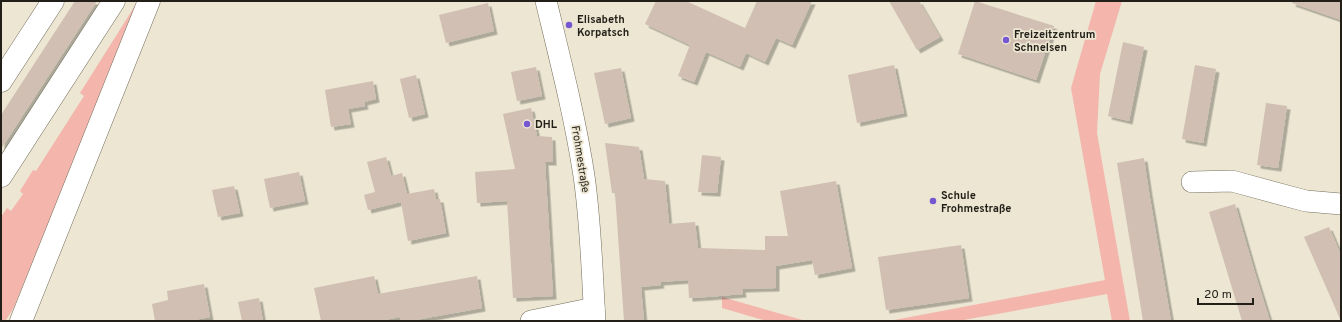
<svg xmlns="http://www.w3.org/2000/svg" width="1342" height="322" font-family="Overpass,sans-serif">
<defs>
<filter id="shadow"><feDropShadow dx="3.5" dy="3.5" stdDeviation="0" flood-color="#0004"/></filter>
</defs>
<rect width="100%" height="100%" fill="#ece6d2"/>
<g fill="#f4b5ad">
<polygon points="138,1 140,1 14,307 6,320 1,321 1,217 7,208 11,211 23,194 20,191 33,170 36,171 84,96 80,93"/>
<polygon points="1096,1 1122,1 1100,74 1097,133 1130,321 1112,321 1107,294 958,321 889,321 1105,280 1071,88"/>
<polygon points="722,297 806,321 767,321 722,308"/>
</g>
<g fill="#d0bfb2" filter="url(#shadow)">
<polygon points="75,1 97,1 1,149 1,115"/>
<polygon points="656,1 686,1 745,28 757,1 812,1 792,45 776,38 765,62 746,53 740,67 706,52 694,82 678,76 690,45 645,24"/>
<polygon points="889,1 919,1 940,37 917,50"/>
<polygon points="975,1 1054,26 1036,80 958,54"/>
<polygon points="1293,1 1341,1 1341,20 1292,3"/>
<polygon points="488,3 494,31 446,43 439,15"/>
<polygon points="1123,42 1144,47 1129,121 1108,116"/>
<polygon points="894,65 904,113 857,123 848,75"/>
<polygon points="1195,65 1216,69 1203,143 1182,139"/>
<polygon points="536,67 542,96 517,101 511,72"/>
<polygon points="621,68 631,118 605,124 594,73"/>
<polygon points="416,75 425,114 409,118 400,79"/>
<polygon points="373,81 376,99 364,102 365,106 348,109 351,124 331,127 325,90"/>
<polygon points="1266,103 1287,106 1278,168 1257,165"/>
<polygon points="531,108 537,136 552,137 553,162 545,162 553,296 513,298 507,201 477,203 475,172 515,169 503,114"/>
<polygon points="605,143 639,147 644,179 665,181 669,224 695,222 698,248 765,250 765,236 788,236 780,191 836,181 852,268 815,275 812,260 776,266 776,288 742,289 743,294 707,297 689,298 688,280 660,282 661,285 641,287 644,321 624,321 615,193 612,193"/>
<polygon points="702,155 721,157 717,193 698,192"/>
<polygon points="386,157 391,176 402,173 407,194 434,189 436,199 440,199 446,233 408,241 401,202 368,210 364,195 375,192 367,162"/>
<polygon points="1144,158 1149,192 1171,321 1143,321 1117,163"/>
<polygon points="299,172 305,201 270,208 264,179"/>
<polygon points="234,186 240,213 218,217 212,190"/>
<polygon points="1235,204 1254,270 1270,321 1242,321 1209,212"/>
<polygon points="1329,227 1341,255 1341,321 1304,237"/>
<polygon points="961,245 969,298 886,310 878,257"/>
<polygon points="374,276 378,294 477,276 482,308 410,321 401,321 400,317 380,321 321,321 314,288"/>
<polygon points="204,284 210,317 189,321 155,321 152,304 168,300 167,291"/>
<polygon points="259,298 263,321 242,321 238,302"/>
</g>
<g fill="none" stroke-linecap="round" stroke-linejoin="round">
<g stroke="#746e5d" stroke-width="22">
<g id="minor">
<path d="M 546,1 C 560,59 575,117 584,176 C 591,224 592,273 595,321"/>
<polyline points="1192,182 1232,181 1306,201 1341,204"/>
<polyline points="531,321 594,308"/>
</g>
</g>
<g stroke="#746e5d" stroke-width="23">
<g id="highway">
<polyline points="1,81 53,1"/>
<polyline points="1,176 114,1"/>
<polyline points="21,321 149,1"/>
</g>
</g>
<use href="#minor" stroke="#fff" stroke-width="21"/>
<use href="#highway" stroke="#fff" stroke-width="22"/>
</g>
<g fill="#7657d1" stroke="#ece6d2" stroke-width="1.5">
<circle cx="569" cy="25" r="4"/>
<circle cx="1006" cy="40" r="4"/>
<circle cx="527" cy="124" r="4"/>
<circle cx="933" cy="201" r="4"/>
</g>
<g text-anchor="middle" stroke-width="3.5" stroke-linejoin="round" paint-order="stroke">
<g font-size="11" font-weight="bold" fill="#221f18" stroke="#ece6d2" text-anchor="start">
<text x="577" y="23">Elisabeth<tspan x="577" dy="13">Korpatsch</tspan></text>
<text x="1014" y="38">Freizeitzentrum<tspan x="1014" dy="13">Schnelsen</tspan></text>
<text x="535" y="128">DHL</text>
<text x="941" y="199">Schule<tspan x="941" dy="13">Frohmestraße</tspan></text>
</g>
<g font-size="11" fill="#221f18" stroke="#ece6d2">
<text transform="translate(581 159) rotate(81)" y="4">Frohmestraße</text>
</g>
</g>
<rect width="1342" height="322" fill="none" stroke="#221f18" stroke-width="4"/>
<path d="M1198 298v6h55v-6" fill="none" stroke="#221f18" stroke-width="2"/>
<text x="1204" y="298" font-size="12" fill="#221f18" stroke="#ece6d2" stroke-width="3" paint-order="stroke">20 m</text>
</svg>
